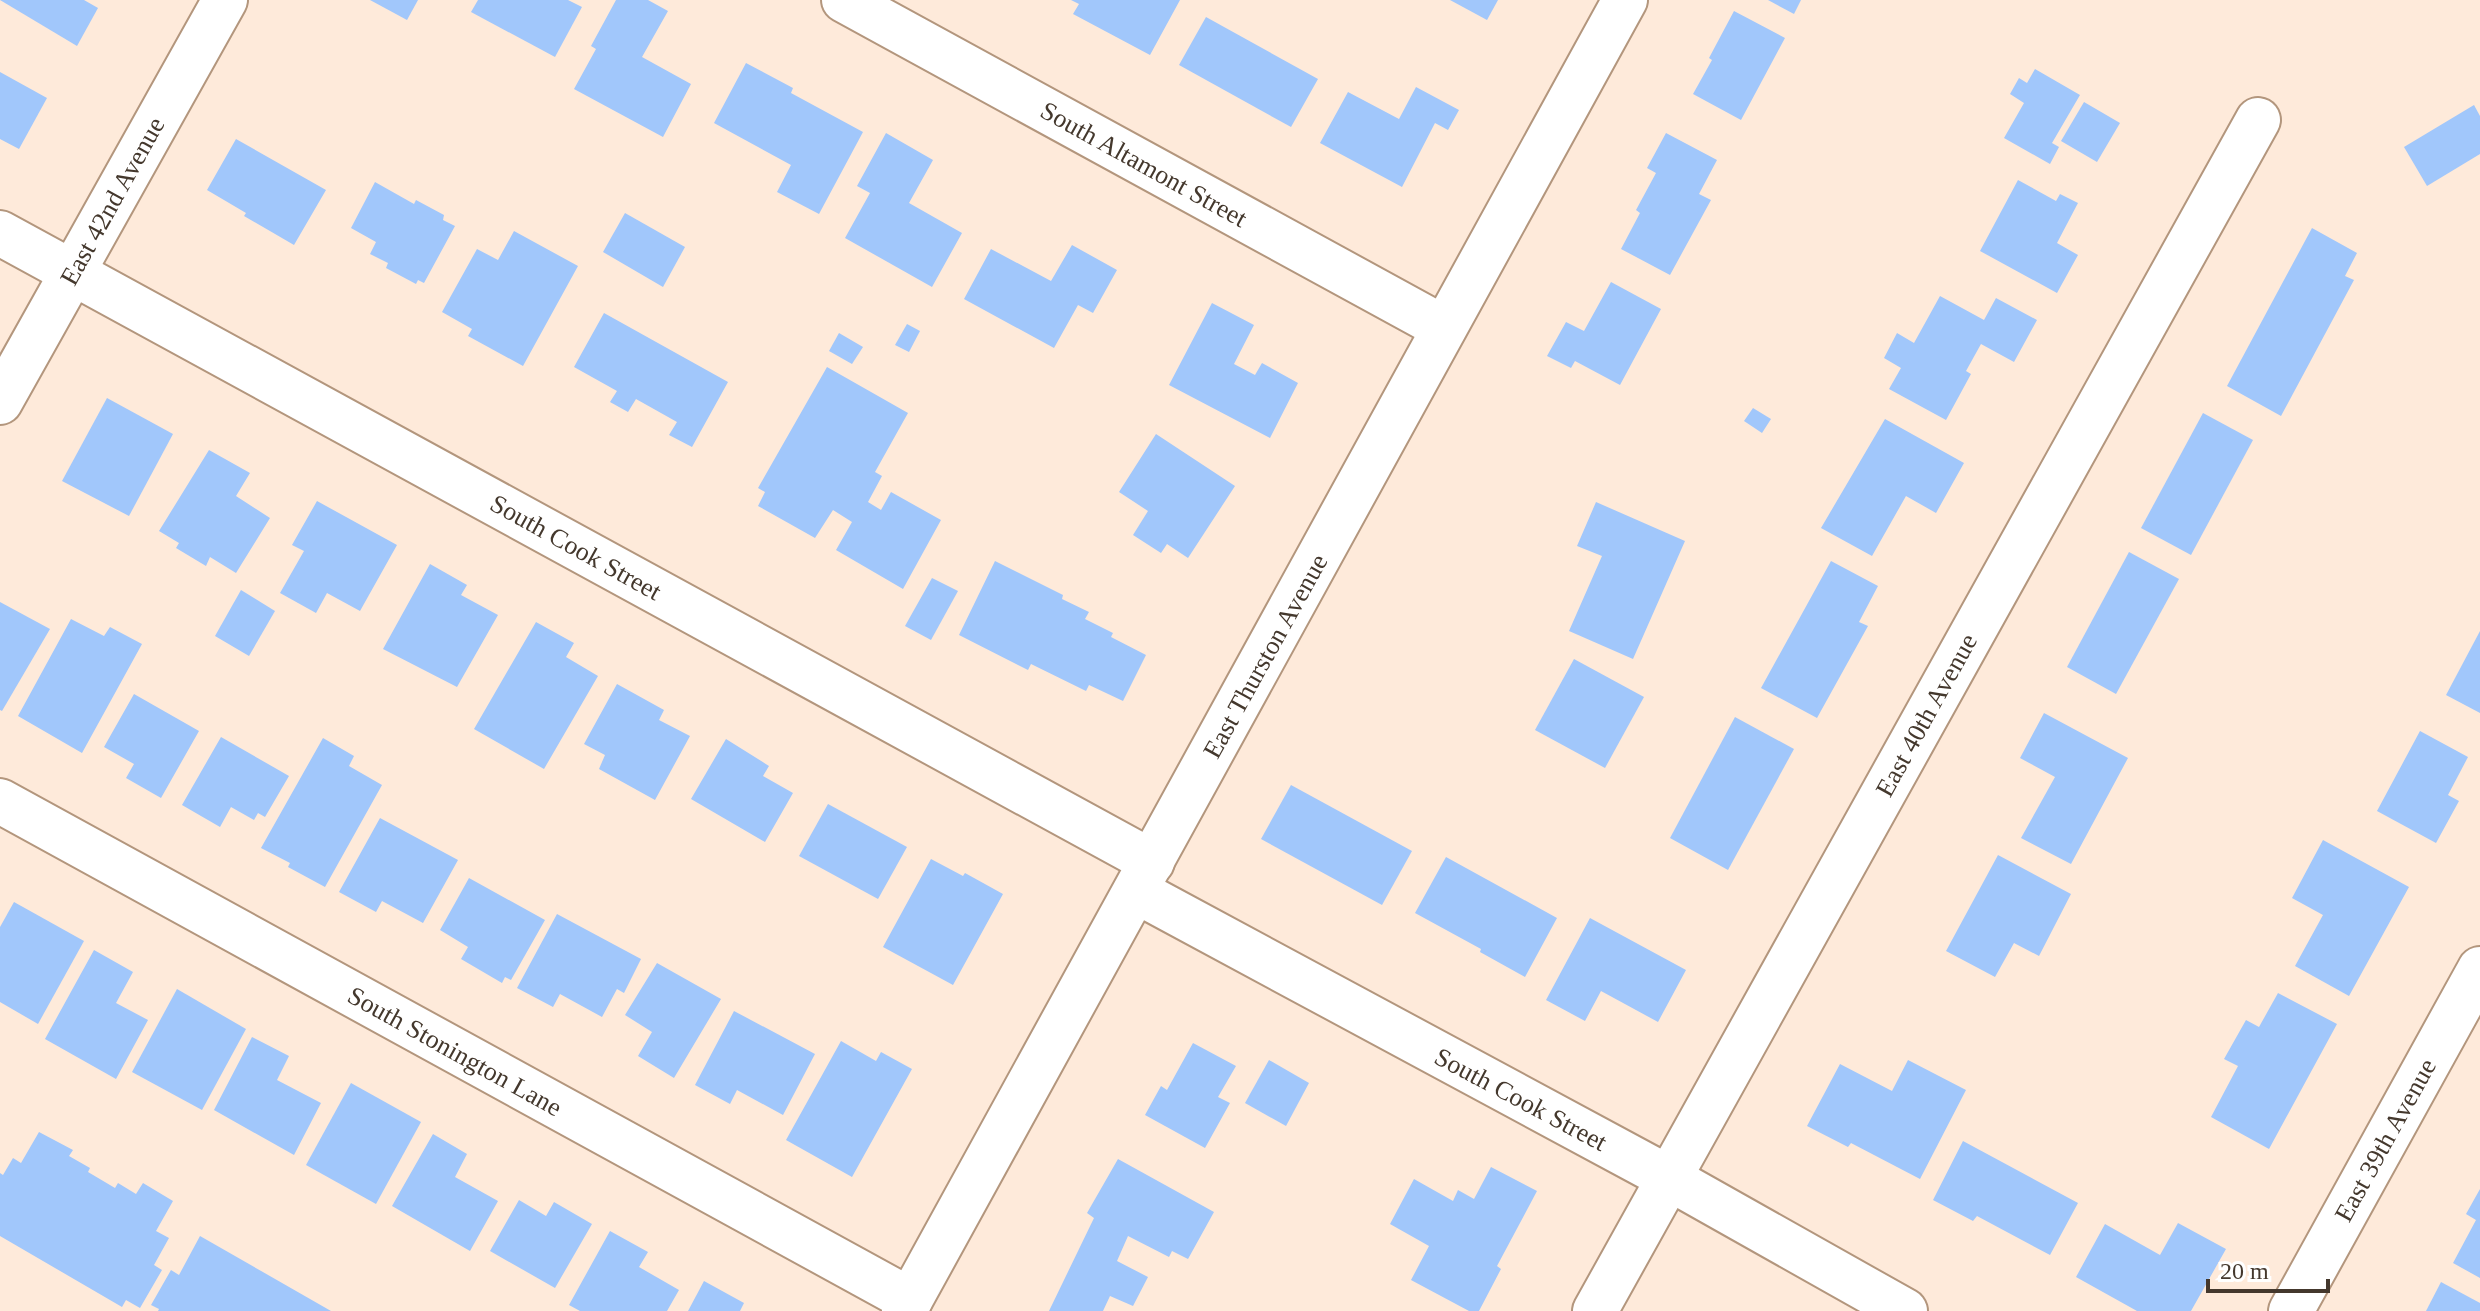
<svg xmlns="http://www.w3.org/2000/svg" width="2480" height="1311" font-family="Georgia,serif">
<rect width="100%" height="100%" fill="#feeada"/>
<g fill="#a1c7fb">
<polygon points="0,0 84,0 98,8 77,46"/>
<polygon points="370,0 418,0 407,20"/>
<polygon points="478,0 568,0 582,7 555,57 471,12"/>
<polygon points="616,0 648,0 668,11 642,57 691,84 663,137 574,89 596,49 591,46"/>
<polygon points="1071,0 1180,0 1150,55 1073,14 1079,4"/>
<polygon points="1450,0 1498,0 1487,20"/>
<polygon points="1768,0 1801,0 1794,14"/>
<polygon points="1734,11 1785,38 1741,120 1693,94 1712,60 1709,58"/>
<polygon points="1206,17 1318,79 1291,127 1179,65"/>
<polygon points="746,63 793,88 791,93 863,132 819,214 777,192 791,165 714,123"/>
<polygon points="2035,69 2080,95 2052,143 2059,147 2050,164 2004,138 2024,103 2010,94 2019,78 2027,83"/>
<polygon points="0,72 47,98 19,149 0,139"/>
<polygon points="1416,87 1459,110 1448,130 1435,123 1402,187 1320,143 1348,92 1399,119"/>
<polygon points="2084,102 2120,123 2097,162 2061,141"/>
<polygon points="2474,105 2480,116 2480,154 2427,186 2404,147"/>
<polygon points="886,133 933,160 909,203 962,233 932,287 845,238 870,193 857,186"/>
<polygon points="1666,133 1717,160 1699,194 1711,200 1670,275 1621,249 1640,213 1636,210 1656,173 1647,168"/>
<polygon points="236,139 326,190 294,245 244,216 246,213 207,190"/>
<polygon points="2018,180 2056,201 2060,194 2078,203 2057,243 2078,255 2057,293 1980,251"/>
<polygon points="375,182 414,204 416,200 444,215 443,220 455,226 424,283 418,280 416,284 386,268 388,263 370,254 376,242 351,228"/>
<polygon points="625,213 685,247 663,287 603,252"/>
<polygon points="2312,228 2357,253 2345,276 2354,280 2281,416 2227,386"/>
<polygon points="514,231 578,266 523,366 468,336 472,329 442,312 477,249 498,260"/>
<polygon points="1072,245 1117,270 1093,313 1078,305 1054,348 964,299 991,249 1051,281"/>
<polygon points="1611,282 1661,309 1620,385 1575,361 1571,368 1547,356 1566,322 1584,331"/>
<polygon points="1940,296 1984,320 1996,298 2037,320 2014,362 1981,344 1966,371 1971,374 1946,420 1889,389 1901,368 1884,358 1897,333 1914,343"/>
<polygon points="1212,303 1254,325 1234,364 1255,375 1262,363 1298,383 1270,438 1169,385"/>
<polygon points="604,313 728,382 692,447 669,435 677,422 636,399 628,412 610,402 617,391 574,367"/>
<polygon points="907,324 920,331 909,352 895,345"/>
<polygon points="839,333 863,347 852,364 829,351"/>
<polygon points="827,367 908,413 875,472 882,476 868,502 881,510 891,492 941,520 903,589 836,550 852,522 833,510 815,538 758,506 765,492 758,488"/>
<polygon points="107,398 173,434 129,516 62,481"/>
<polygon points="1753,408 1771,419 1762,433 1744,421"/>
<polygon points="2203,413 2253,440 2191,555 2141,528"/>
<polygon points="1885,419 1964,463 1936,513 1906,496 1872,556 1821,528"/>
<polygon points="1156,434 1235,486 1188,558 1167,544 1161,553 1133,535 1148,511 1119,492"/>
<polygon points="209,450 250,473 236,496 270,518 236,573 210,557 206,566 176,548 179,543 159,531"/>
<polygon points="317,501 397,545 360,611 327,593 316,613 280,593 304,551 292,545"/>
<polygon points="1596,502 1685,541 1633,659 1569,631 1602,556 1577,546"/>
<polygon points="2129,552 2179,579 2116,694 2067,667"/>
<polygon points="995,561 1063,595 1062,599 1089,612 1085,619 1113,633 1111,637 1146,655 1123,701 1089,685 1086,691 1031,664 1028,670 959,635"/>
<polygon points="1831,561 1878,586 1859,622 1868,626 1817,718 1761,688"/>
<polygon points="430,564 467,585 461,595 498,615 457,687 383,649"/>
<polygon points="932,578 958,591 931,640 905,626"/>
<polygon points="241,590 275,611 249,656 215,636"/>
<polygon points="0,602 50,629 2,711 0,710"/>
<polygon points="71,619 104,636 110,627 142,644 82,753 18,716"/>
<polygon points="536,622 574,643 566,657 598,676 544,769 474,729"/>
<polygon points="2480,631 2480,713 2446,695"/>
<polygon points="1574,659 1644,697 1605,768 1535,730"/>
<polygon points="617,684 664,710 659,720 690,736 655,800 599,769 605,755 584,744"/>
<polygon points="134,694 199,731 161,798 126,778 134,764 104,747"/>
<polygon points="2044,713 2128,758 2071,864 2021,838 2055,777 2020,758"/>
<polygon points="1735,717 1794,749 1728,870 1670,838"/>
<polygon points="2420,731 2468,757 2448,795 2459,801 2436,843 2377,811"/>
<polygon points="221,737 289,776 265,817 258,813 254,820 231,807 220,827 182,805"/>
<polygon points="323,738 354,756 349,766 382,785 325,887 288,867 290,863 261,848"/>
<polygon points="726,739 769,766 763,776 793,793 765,842 691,799"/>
<polygon points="1291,785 1412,851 1382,905 1261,839"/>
<polygon points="828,804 907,847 878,899 799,856"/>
<polygon points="380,818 458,860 423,923 382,901 376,912 339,892"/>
<polygon points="2323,840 2409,887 2349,996 2295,966 2323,915 2292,898"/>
<polygon points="1998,855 2071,894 2039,956 2014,943 1995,977 1946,951"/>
<polygon points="1446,857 1557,918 1525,977 1480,952 1481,949 1415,913"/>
<polygon points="931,859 963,876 965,873 1003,894 953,985 883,947"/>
<polygon points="469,878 545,920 511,980 505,977 502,983 461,959 468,947 440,930"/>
<polygon points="14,902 84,941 38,1024 0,1002 0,927"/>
<polygon points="557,914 641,959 624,993 617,989 602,1017 560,994 553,1007 517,988"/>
<polygon points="1590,918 1686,970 1658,1022 1601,991 1585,1021 1546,1000"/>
<polygon points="94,950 133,972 116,1003 148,1020 116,1079 45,1039"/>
<polygon points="657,963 721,999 674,1078 638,1056 652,1032 625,1015"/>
<polygon points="177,989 246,1029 202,1110 132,1072"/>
<polygon points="2278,993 2337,1024 2269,1149 2211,1117 2238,1066 2224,1059 2246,1020 2259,1027"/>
<polygon points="734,1011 815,1054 783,1115 737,1090 730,1104 695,1085"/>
<polygon points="252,1037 289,1056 277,1080 321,1103 294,1155 214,1110"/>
<polygon points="841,1041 876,1061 881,1052 912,1069 852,1177 786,1140"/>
<polygon points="1193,1043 1236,1066 1218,1097 1230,1103 1205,1148 1145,1115 1161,1086 1167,1090"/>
<polygon points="1269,1060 1309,1083 1286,1126 1245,1103"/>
<polygon points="1908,1060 1966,1090 1920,1179 1851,1143 1848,1147 1807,1126 1840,1064 1892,1091"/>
<polygon points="351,1083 421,1122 376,1204 306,1165"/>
<polygon points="39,1132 73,1150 69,1156 90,1168 88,1172 115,1188 118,1183 136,1194 143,1183 173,1201 156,1231 169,1238 154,1265 162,1270 140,1308 126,1300 122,1307 0,1236 0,1173 3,1175 13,1158 21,1163"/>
<polygon points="433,1134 467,1154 455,1177 498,1201 470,1251 392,1206"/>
<polygon points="1963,1141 2078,1203 2050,1255 1977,1216 1973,1221 1933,1200"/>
<polygon points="1118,1159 1214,1212 1188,1259 1172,1251 1169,1257 1128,1236 1117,1261 1148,1277 1133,1306 1110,1296 1103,1311 1049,1311 1094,1218 1087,1213"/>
<polygon points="1491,1167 1537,1191 1497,1266 1501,1269 1479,1311 1469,1311 1411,1280 1429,1246 1390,1224 1414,1179 1453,1201 1458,1190 1474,1199"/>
<polygon points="2480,1189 2480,1278 2453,1263 2476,1220 2466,1214"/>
<polygon points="519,1200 546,1216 554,1202 592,1224 555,1288 490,1251"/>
<polygon points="2178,1223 2226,1249 2191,1311 2137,1311 2076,1277 2105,1224 2160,1255"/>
<polygon points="610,1231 648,1252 639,1267 679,1290 667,1311 580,1311 569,1305"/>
<polygon points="200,1236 331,1311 158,1311 159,1309 151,1305 171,1270 179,1275"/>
<polygon points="704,1281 744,1303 740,1311 688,1311"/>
<polygon points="2441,1282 2480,1303 2480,1311 2426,1311"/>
</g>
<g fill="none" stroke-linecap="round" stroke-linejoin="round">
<g stroke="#b3967d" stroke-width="48">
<g id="minor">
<polyline points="844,0 1444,328"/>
<polyline points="0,233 1152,862"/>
<polyline points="0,402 225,0"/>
<polyline points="0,801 910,1300"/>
<polyline points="1136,891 1667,1177 1905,1311"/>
<polyline points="904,1311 1625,0"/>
<polyline points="1595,1311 2258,120"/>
<polyline points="2291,1311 2480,969"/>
</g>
</g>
<use href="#minor" stroke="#fff" stroke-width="44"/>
</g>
<g text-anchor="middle" stroke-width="6" stroke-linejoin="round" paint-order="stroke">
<g font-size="26" fill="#44382d" stroke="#fff">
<text transform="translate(1144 164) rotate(29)" y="9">South Altamont Street</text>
<text transform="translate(112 201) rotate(-61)" y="9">East 42nd Avenue</text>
<text transform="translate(576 547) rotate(29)" y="9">South Cook Street</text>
<text transform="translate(1265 656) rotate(-61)" y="9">East Thurston Avenue</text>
<text transform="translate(1926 715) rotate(-61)" y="9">East 40th Avenue</text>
<text transform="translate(455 1051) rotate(29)" y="9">South Stonington Lane</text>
<text transform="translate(1521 1099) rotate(28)" y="9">South Cook Street</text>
<text transform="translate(2385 1140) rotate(-61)" y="9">East 39th Avenue</text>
</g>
</g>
<path d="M2208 1279v12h120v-12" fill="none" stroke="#44382d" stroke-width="4"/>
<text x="2220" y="1279" font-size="24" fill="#44382d" stroke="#ffffff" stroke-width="6" paint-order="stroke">20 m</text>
</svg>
